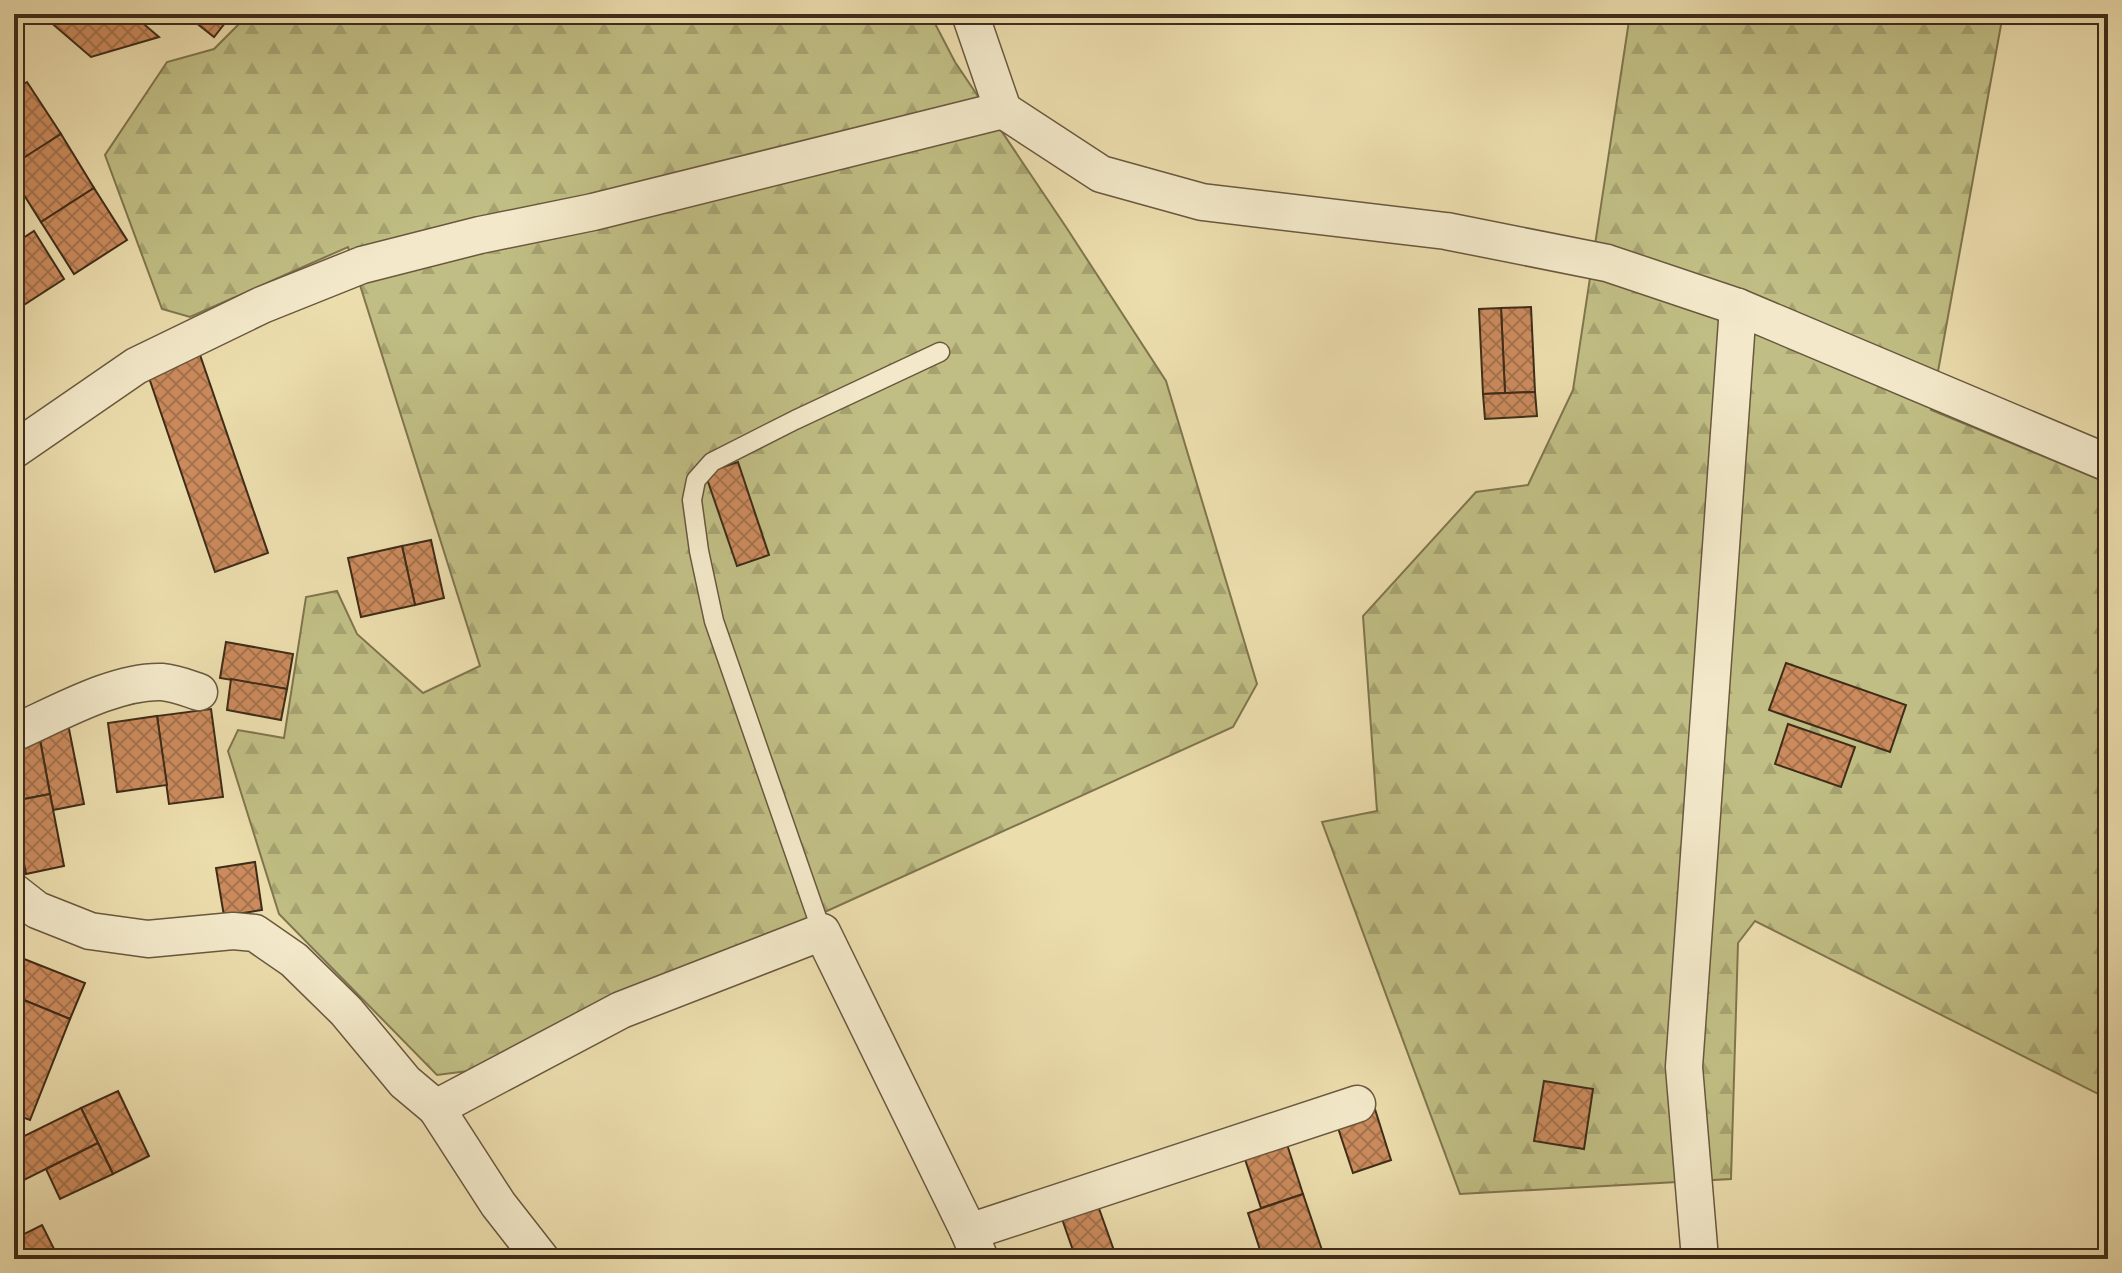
<svg xmlns="http://www.w3.org/2000/svg" width="2122" height="1273" font-family="'EB Garamond',serif">
<defs>
<pattern id="forest-firs" width="22" height="20" patternUnits="userSpaceOnUse" patternTransform="scale(2)"><rect width="22" height="20" fill="#c0be84"/><path d="M5 1l3.5 6h-7zM16 11l3.5 6h-7z" fill="#a6a371"/></pattern>
<pattern id="building-cross-hatch" width="8" height="8" patternUnits="userSpaceOnUse" patternTransform="scale(2)"><rect width="8" height="8" fill="#cb8b5d"/><path d="M0 0l8 8M0 8l8-8" fill="none" stroke="#a6724c"/></pattern>
</defs>
<rect width="100%" height="100%" fill="#ecddad"/>
<filter id="stains"><feTurbulence type="fractalNoise" baseFrequency=".0025" numOctaves="4"/><feColorMatrix values="0 0 0 0 .2 0 0 0 0 .09 0 0 0 0 .02 0 0 0 .5 -.17"/></filter>
<radialGradient id="worn" r=".72"><stop offset=".6" stop-color="#630" stop-opacity="0"/><stop offset="1" stop-color="#630" stop-opacity=".3"/></radialGradient>
<g fill="url(#forest-firs)" stroke="#80754e" stroke-width="2">
<polygon points="283,14 930,14 955,62 1066,227 1166,381 1257,684 1233,727 796,925 468,1071 437,1075 279,914 228,751 238,730 284,738 306,597 337,591 357,634 423,693 480,666 348,247 190,317 162,309 105,155 167,62 214,49 242,21"/>
<polygon points="1630,14 2003,14 1931,410 2108,483 2108,1099 1755,921 1738,943 1731,1179 1460,1194 1322,822 1377,811 1363,616 1476,492 1528,485 1573,390"/>
</g>
<g fill="url(#building-cross-hatch)" stroke="#3f2c19" stroke-width="2">
<polygon points="41,14 132,14 159,37 91,57"/>
<polygon points="185,14 232,14 214,37"/>
<polygon points="27,82 61,134 15,164 14,90"/>
<polygon points="61,134 94,188 41,222 14,179 14,164"/>
<polygon points="94,188 127,240 74,274 41,222"/>
<polygon points="34,231 64,279 16,310 14,306 14,244"/>
<polygon points="1531,307 1535,392 1505,393 1501,308"/>
<polygon points="1501,308 1505,393 1483,394 1479,309"/>
<polygon points="198,349 268,553 215,572 145,366"/>
<polygon points="1535,392 1537,416 1485,419 1483,394"/>
<polygon points="738,462 769,555 737,566 705,473"/>
<polygon points="431,540 444,598 415,605 402,546"/>
<polygon points="402,546 415,605 361,617 348,558"/>
<polygon points="226,642 293,654 287,689 220,678"/>
<polygon points="1786,663 1906,705 1890,752 1769,710"/>
<polygon points="231,679 287,689 281,720 227,710"/>
<polygon points="211,709 223,797 169,804 157,716"/>
<polygon points="157,716 167,785 117,792 108,723"/>
<polygon points="68,724 84,804 53,810 38,729"/>
<polygon points="1788,724 1855,747 1841,787 1775,764"/>
<polygon points="40,740 50,794 14,801 14,745"/>
<polygon points="50,794 64,866 26,874 14,811 14,801"/>
<polygon points="255,862 262,910 224,916 216,868"/>
<polygon points="14,955 85,983 70,1019 14,996"/>
<polygon points="14,996 70,1019 30,1120 14,1114"/>
<polygon points="1544,1081 1593,1089 1584,1149 1534,1141"/>
<polygon points="118,1091 149,1156 113,1174 81,1108"/>
<polygon points="1374,1106 1391,1160 1353,1173 1335,1119"/>
<polygon points="81,1108 98,1143 14,1185 14,1141"/>
<polygon points="1284,1135 1303,1194 1261,1208 1242,1150"/>
<polygon points="98,1143 113,1174 60,1199 46,1169"/>
<polygon points="1303,1194 1325,1259 1263,1259 1248,1213"/>
<polygon points="1096,1200 1117,1259 1076,1259 1060,1213"/>
<polygon points="42,1225 56,1253 45,1259 14,1259 14,1239"/>
</g>
<g fill="none" stroke-linecap="round" stroke-linejoin="round">
<g stroke="#6a583e" stroke-width="21">
<polyline id="lane" points="822,932 714,621 699,551 692,500 696,480 712,462 795,420 940,352"/>
</g>
<g stroke="#6a583e" stroke-width="39">
<g id="street">
<polyline points="970,14 1003,110"/>
<polyline points="14,450 136,366 262,305 362,265 480,235 593,212 1003,110 1101,174 1202,202 1446,231 1607,263 1738,307 2108,463"/>
<path d="M 14,733 C 57,714 116,680 162,682 C 175,683 187,688 199,692"/>
<polyline points="14,892 37,910 90,931 148,939 233,931 255,933 294,960 346,1011 405,1082 436,1108 621,1010 822,932 969,1232 980,1259"/>
<polyline points="436,1108 498,1204 541,1259"/>
<polyline points="969,1232 1357,1104"/>
<polyline points="1700,1259 1684,1067 1738,307"/>
</g>
</g>
<use href="#lane" stroke="#f3e9ca" stroke-width="18"/>
<use href="#street" stroke="#f3e9ca" stroke-width="36"/>
</g>
<rect width="2122" height="1273" fill="none" stroke="#ecddad" stroke-width="48"/>
<rect x="16" y="16" width="2090" height="1241" fill="none" stroke="#3f2c19" stroke-width="4"/>
<rect x="24" y="24" width="2074" height="1225" fill="none" stroke="#3f2c19" stroke-width="2"/>
<rect width="100%" height="100%" filter="url(#stains)"/>
<rect width="100%" height="100%" fill="url(#worn)"/>
</svg>
